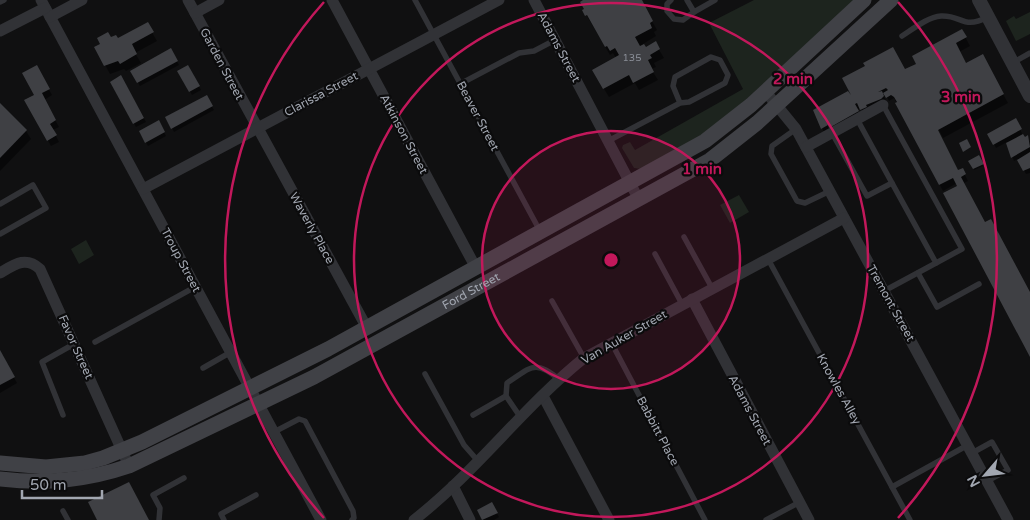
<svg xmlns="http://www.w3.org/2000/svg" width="1030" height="520" font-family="'Varela Round',sans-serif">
<rect width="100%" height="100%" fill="#101011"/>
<g fill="#1d241e">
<polygon points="754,0 854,0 748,98 708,132 641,169 634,168 622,148 623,145 630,142 635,150 743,89 709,23"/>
<polygon points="1030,12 1030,34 1016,41 1006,21 1014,16 1016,19"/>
<polygon points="739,195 749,212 730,223 720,205"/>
<polygon points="86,240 94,255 79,264 71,249"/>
</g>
<g fill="#0007">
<polygon points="585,0 640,0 657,30 654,32 656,36 643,44 645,49 655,43 664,58 654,63 656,67 651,69 658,80 639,90 635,83 609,97 601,84 616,58 613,53 610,55 584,11 586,10"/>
<polygon points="147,24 157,41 135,53 141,63 126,71 124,69 110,74 96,48 111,39 117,40"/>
<polygon points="962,31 970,46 959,52 966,65 982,56 1008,103 943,138 933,118 931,119 958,172 962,169 968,181 964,183 985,224 1030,294 1030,355 957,183 943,191 894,98 889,101 886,95 884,97 887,102 866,115 861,108 857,110 861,118 825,134 822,128 854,101 918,64"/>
<polygon points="171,50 179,65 140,86 132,71"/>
<polygon points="36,66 52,95 44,100 59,127 53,130 59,142 51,146 26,101 36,95"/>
<polygon points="188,66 201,90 192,95 179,71"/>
<polygon points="121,77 146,122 136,127 112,82"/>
<polygon points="206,97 214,110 174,132 167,118"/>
<polygon points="0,105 26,131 31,139 0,171"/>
<polygon points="1016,120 1024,138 1027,137 1030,142 1030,173 1026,174 1018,159 1014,161 1007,142 996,148 989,134"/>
<polygon points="159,122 166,136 148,146 140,132"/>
<polygon points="979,157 983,166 974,170 970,161"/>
<polygon points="0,352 17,383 0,393"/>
<polygon points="492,504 499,517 494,520 483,520 478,511"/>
</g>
<g fill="#3f4044">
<polygon points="583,0 642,0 653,21 650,23 652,28 635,37 640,46 644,44 646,47 656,41 660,49 650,55 652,58 648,60 654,72 633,83 629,75 603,89 592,70 619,55 615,48 610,51 607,46 605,47 587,15 585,16 582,10 584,9 580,2"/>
<polygon points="148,22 154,32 132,44 137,54 120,64 118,61 104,66 94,47 100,44 97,38 108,32 111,37 116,35 118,38"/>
<polygon points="962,29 967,37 956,43 966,63 983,54 1004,94 938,130 958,170 963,168 966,174 961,177 985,222 991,219 1030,292 1030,357 943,193 957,186 953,178 939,185 895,103 897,102 894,97 891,95 886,98 883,93 888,90 886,88 878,92 882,91 884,96 881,99 866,105 867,107 860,110 857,103 855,104 859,111 829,128 828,125 821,129 813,110 848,91 851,95 842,78 865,66 863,63 893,47 905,69 916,64 912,56"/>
<polygon points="171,48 178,61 137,83 130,71"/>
<polygon points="37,65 50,89 42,93 56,120 50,124 57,135 47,141 24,100 34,95 22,73"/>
<polygon points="188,65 200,86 189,92 177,71"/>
<polygon points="121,75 144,118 133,124 110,82"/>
<polygon points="207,95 213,106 171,129 165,117"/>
<polygon points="0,103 27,130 0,158"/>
<polygon points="1016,118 1022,129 993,145 987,134"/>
<polygon points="159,120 165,132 145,143 139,131"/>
<polygon points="1023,134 1025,137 1028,135 1030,147 1011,158 1006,143"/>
<polygon points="967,139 971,147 963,152 959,143"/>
<polygon points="1030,152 1030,168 1023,171 1017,160"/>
<polygon points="979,155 984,164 973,169 968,161"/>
<polygon points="0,350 15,377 0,385"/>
<polygon points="129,482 149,520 97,520 88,502"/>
<polygon points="492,502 498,513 482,520 477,510"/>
</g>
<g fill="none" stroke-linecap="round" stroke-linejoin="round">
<g stroke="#313236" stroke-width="5.5">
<polyline points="415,0 540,231"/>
<polyline points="671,0 667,4 667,11 674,19 683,20 694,12"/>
<polyline points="687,0 694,12 715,0"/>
<polyline points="0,2 4,0"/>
<path d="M 902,36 C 913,29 928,17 941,16 C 963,15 962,30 988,17"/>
<polyline points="1012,63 1030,53"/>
<polyline points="460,84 519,53 534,51 555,40"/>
<polyline points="883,105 962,249 936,263"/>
<polyline points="857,119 892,183"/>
<polyline points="796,129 772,146 771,154 797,201 805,203 830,191"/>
<polyline points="832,133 867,196 892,183 936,263 884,291"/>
<polyline points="608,141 680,103 689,102 725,83 728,75 720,60 711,57 675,77 673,86 680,103"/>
<polyline points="0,204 33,185 46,208 0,234"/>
<polyline points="684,237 712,288"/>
<polyline points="655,254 682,304"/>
<polyline points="768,259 910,520"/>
<polyline points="918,273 937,307 979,284"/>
<polyline points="552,301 584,358"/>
<polyline points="95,342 195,287"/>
<polyline points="611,342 705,520"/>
<polyline points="203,368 231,352"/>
<polyline points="425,374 464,445 478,461"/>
<polyline points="63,415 42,362 74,344"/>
<polyline points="473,415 506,396"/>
<path d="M 521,418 L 506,396 L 507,383 C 532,367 534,359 559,379"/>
<polyline points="274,432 299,419 305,421 353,511 354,518 352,520"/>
<polyline points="972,453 992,442 1008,470 987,481"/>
<polyline points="892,487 968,445"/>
<polyline points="63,511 68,520"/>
<polyline points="159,520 160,508 153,495 184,478"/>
<polyline points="224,520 221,514 256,495"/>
<polyline points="766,520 800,502"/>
</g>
<g stroke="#313236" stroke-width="11">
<polyline points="41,0 321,520"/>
<polyline points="188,0 367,328"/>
<polyline points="332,0 476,268"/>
<polyline points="534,0 639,200"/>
<polyline points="195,13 219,0"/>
<polyline points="50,17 82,0"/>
<polyline points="0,31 45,8"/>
<polyline points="765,91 796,129 1008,520"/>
<polyline points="806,147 883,105"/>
<polyline points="143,189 499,0"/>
<path d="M 0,273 C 15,264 26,256 40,269 L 129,466"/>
<polyline points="692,299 809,520"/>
<polyline points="543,396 609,520"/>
<polyline points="453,486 470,520"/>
<path d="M 414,520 C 476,472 523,407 584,358 L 844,218"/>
</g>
<polyline stroke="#313236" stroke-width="14" points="979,0 1030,96"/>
<g stroke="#404146" stroke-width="15">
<polyline points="0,463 46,467 85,463 103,458 142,442 328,349 705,141 751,105 864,0"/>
<path id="s1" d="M 0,479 C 45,484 85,481 129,466 L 314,377 L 710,160 L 757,123 L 891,0"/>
</g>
</g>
<circle cx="611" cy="260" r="129" fill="#c2185b" fill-opacity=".12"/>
<g fill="none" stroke="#c2185b" stroke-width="2.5">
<circle cx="611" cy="260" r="129"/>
<circle cx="611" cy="260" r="257"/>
<path d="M324 518A386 386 0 0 1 324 2M898 2A386 386 0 0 1 898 518"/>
</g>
<g text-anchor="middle" stroke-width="4.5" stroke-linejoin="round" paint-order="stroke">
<g font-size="10" fill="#898d96">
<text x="632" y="61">135</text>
</g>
<g font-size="12" fill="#a2a7b1" stroke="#0b0b0c">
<text transform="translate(559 47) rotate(62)" y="4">Adams Street</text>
<text transform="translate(222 64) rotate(62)" y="4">Garden Street</text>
<text transform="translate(321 94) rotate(-28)" y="4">Clarissa Street</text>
<text transform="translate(478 116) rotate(62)" y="4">Beaver Street</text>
<text transform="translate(404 134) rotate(62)" y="4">Atkinson Street</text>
<text transform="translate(312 228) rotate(61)" y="4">Waverly Place</text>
<text transform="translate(181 260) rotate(62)" y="4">Troup Street</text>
<text dy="4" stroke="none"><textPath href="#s1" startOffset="515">Ford Street</textPath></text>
<text transform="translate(891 303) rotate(61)" y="4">Tremont Street</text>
<text transform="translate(624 337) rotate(-30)" y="4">Van Auker Street</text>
<text transform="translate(76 347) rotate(66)" y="4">Favor Street</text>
<text transform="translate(839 389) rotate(61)" y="4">Knowles Alley</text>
<text transform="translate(750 410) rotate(62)" y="4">Adams Street</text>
<text transform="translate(658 431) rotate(62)" y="4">Babbitt Place</text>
</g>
</g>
<circle cx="611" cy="260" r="8" fill="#c2185b" stroke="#0b0b0c" stroke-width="2.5"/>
<g font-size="15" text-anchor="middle" font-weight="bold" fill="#c2185b" stroke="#0b0b0c" stroke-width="4.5" stroke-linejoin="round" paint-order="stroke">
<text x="793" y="84">2 min</text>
<text x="961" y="102">3 min</text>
<text x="702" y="174">1 min</text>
</g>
<g transform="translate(985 475) rotate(242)" stroke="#0b0b0c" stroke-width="4" paint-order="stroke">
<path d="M0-4L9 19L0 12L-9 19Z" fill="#a2a7b1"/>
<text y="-8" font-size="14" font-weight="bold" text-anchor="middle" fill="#a2a7b1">N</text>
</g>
<path d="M22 490v8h80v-8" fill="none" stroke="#a2a7b1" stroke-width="2.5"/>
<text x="30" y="490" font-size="15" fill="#a2a7b1" stroke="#0b0b0c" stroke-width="4" paint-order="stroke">50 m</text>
</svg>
